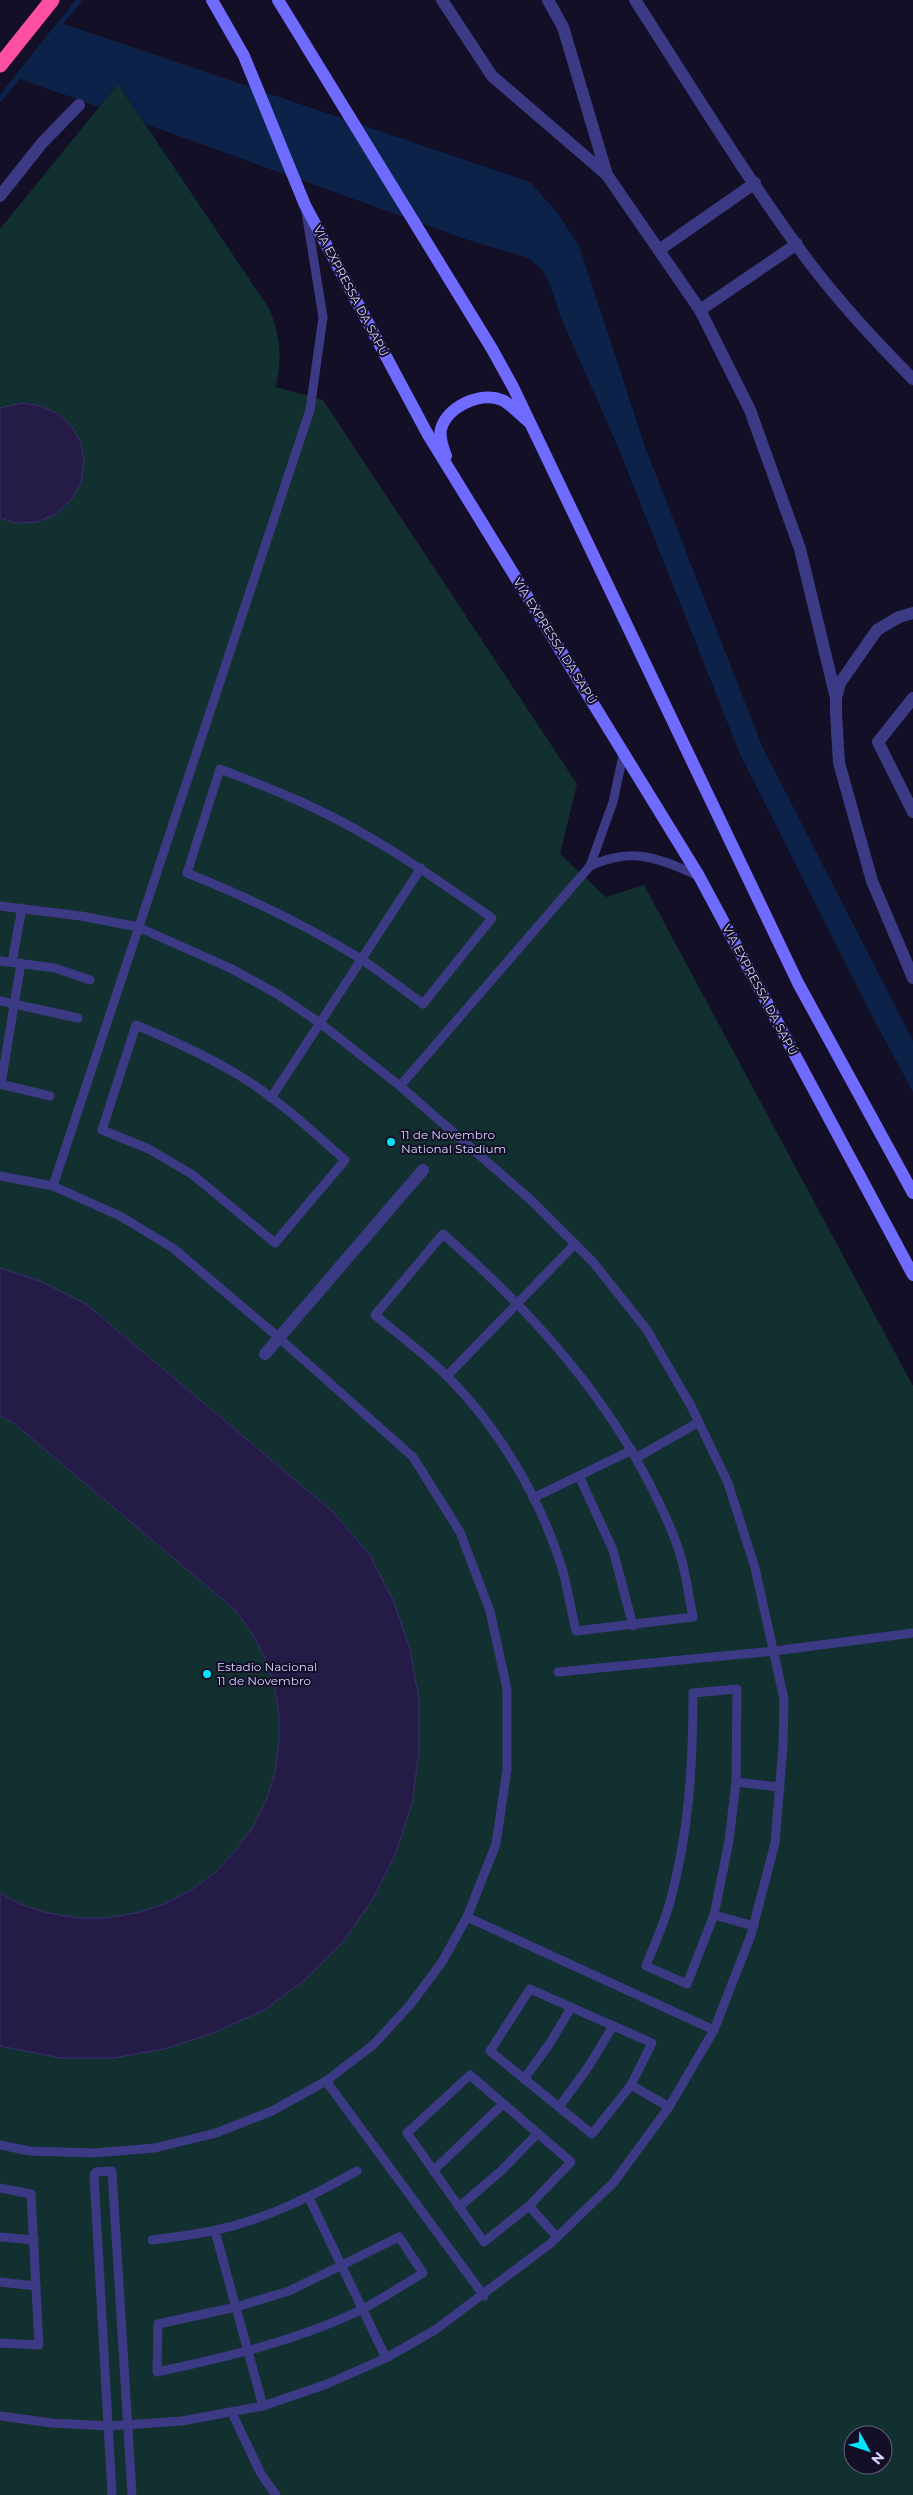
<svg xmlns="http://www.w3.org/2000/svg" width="913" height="2495" font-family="Montserrat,sans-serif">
<rect width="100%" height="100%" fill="#130f26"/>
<path fill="#12302f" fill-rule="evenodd" d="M 118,84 L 270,310 C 281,340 282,356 276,387 L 323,400 L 577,784 L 560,854 L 606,897 L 644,885 L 913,1386 L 913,2495 L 0,2495 L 0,229 ZM 853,2435 L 883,2435 L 883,2465 L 853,2465 Z"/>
<polygon fill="#0c2248" points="61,23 530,182 557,212 580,248 645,447 762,746 913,1041 913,1092 872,1016 740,754 618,447 561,318 550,284 542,270 529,258 468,240 145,124 118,84 99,107 17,78"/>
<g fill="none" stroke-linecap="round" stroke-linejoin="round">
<polyline stroke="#0c2248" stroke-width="5.5" points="0,99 79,0"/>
</g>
<g fill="#241b47" stroke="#3b2d73">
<polygon points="23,403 41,406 58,414 72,427 81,443 84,462 81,482 71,500 56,514 37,522 16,523 0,518 0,408"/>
<polygon points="0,1268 40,1281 86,1304 333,1512 369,1554 393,1600 410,1649 419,1700 419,1752 412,1803 396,1853 373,1899 343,1942 306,1979 264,2010 213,2033 164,2049 113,2058 61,2058 0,2046 0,1893 20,1904 48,1913 77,1918 107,1918 136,1913 164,1904 191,1890 215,1873 235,1851 253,1827 266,1801 275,1773 279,1743 279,1714 274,1684 264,1656 250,1630 235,1610 15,1424 0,1416"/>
</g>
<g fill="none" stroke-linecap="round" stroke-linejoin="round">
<g stroke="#3d3a85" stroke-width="9">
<path d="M 220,769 C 243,778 267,787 290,797 C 363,828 428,873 492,918 L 423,1004 C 402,989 382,973 361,959 C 306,925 247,897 187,873 Z"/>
<path d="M 590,866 C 633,846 657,858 699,876"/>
<polyline points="0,906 81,916 138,927 232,969 277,994 320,1023 400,1086 532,1201 593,1262 647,1330 691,1406 728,1483 755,1568 784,1699 783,1746 775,1843 751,1935 714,2030 669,2107 614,2182 551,2243 435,2330 386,2358 327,2384 263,2406 182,2421 109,2426 52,2423 0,2416"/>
<polyline points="0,961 55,968 90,980"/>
<polyline points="12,962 22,908"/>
<polyline points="0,1001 78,1018"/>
<path d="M 136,1025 C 172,1040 207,1056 240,1076 C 278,1099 312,1131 345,1160 L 275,1243 L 193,1175 L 149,1149 L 102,1130 Z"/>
<polyline points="0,1084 50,1096"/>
<polyline points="1,1084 21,963"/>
<polyline points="400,1086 590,866 613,802 624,751"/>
<polyline points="271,1098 421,868"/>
<polyline points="0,1176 53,1186 120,1216 173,1248 278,1337 413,1457 460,1532 490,1611 507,1689 507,1769 496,1844 467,1917 442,1962 410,2005 373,2045 326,2081 272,2111 216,2133 155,2148 94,2153 29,2151 0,2145"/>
<polyline points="53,1186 310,410 323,317 306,212"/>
<path d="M 443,1234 C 523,1304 596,1382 646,1477 C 660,1504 674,1532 682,1561 C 687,1580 689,1599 693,1617 L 576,1631 C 571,1611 568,1589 562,1568 C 540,1498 499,1428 448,1377 C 425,1354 399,1335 375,1315 Z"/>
<polyline points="447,1376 575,1244"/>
<polyline points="636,1458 699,1422"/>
<polyline points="579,1476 613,1550 633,1626"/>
<polyline points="533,1498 632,1450"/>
<polyline points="558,1672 774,1651 913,1633"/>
<path d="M 737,1689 L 736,1782 L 729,1841 L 714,1915 L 687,1984 L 646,1966 C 654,1945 664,1924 670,1902 C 689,1833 693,1764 693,1693 Z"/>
<polyline points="736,1782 780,1787"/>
<polyline points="714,1915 754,1926"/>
<polyline points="467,1917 714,2030"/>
<polygon points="530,1989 652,2043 631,2085 592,2134 490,2051"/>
<polygon points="470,2075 571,2162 529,2206 484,2242 407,2133"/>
<polyline points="524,2079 550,2043 571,2008"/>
<polyline points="326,2081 484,2296"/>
<polyline points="631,2085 669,2107"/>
<polyline points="559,2107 589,2066 613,2026"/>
<polyline points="433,2171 503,2104"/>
<polyline points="0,2188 31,2194 39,2345 0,2343"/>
<polyline points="309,2198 386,2358"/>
<polyline points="529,2206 557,2237"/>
<polyline points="459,2207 501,2171 538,2133"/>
<polyline points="215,2231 263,2406"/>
<polyline points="0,2237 34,2240"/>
<path d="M 399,2237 L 423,2273 C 403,2285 382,2299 361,2310 C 296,2341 227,2357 157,2372 L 158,2324 L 236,2307 L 289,2291 Z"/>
<path d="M 152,2240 C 173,2237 195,2235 216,2230 C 267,2219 312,2196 357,2171"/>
<polyline points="0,2282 36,2286"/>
<polyline points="232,2413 261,2474 276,2495"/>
<polyline points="112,2495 94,2175 96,2172 112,2171 132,2495"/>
</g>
<polyline stroke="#3d3a85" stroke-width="12" points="265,1354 423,1170"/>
<g stroke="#3d3a85" stroke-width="12">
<polyline points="442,0 492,76 607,175 700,310 750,410 800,549 836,698"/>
<polyline points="548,0 563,27 607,175"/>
<polyline points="0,196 42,143 79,105"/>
<polyline points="659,250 755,183"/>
<polyline points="700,310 797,244"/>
<polyline points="913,613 899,617 877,630 840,683 836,698 836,713 839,763 872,881 913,978"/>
<polyline points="913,698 878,742 913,812"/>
</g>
<path stroke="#3d3a85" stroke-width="12" d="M 635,0 C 692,88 747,179 809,262 C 841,304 876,342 913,379"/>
<g stroke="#6f6bff" stroke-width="12">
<polyline points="212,0 244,56 305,205 427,433 699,876 913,1275"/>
<polyline points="278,0 492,349 513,387 798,983 913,1193"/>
<path d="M 446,456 C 443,448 439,438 441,429 C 447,407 480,391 502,400 C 511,404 521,416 529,422"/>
</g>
<polyline stroke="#ff4fa3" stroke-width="15" points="0,65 52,0"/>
</g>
<g fill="#00e5ff" stroke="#130f26" stroke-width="2">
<circle cx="391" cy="1142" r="5"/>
<circle cx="207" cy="1674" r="5"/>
</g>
<g text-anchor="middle" stroke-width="4" stroke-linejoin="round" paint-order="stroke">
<g font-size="12" fill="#d9d4ff" stroke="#130f26">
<text transform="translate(351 291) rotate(62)" y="4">VIA EXPRESSA DA SAPÚ</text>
<text transform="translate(555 641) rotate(58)" y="4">VIA EXPRESSA DA SAPÚ</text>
<text transform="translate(760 990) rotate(62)" y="4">VIA EXPRESSA DA SAPÚ</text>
</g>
<g font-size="12" fill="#d9d4ff" stroke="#130f26" text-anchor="start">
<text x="401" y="1139">11 de Novembro<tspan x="401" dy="14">National Stadium</tspan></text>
<text x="217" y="1671">Estadio Nacional<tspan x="217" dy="14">11 de Novembro</tspan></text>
</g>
</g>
<g transform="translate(868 2450) rotate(130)"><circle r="24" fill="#130f26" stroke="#625e7d"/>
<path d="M0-4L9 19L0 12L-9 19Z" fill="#00e5ff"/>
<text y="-8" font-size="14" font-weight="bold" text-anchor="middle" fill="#d9d4ff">N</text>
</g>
</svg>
